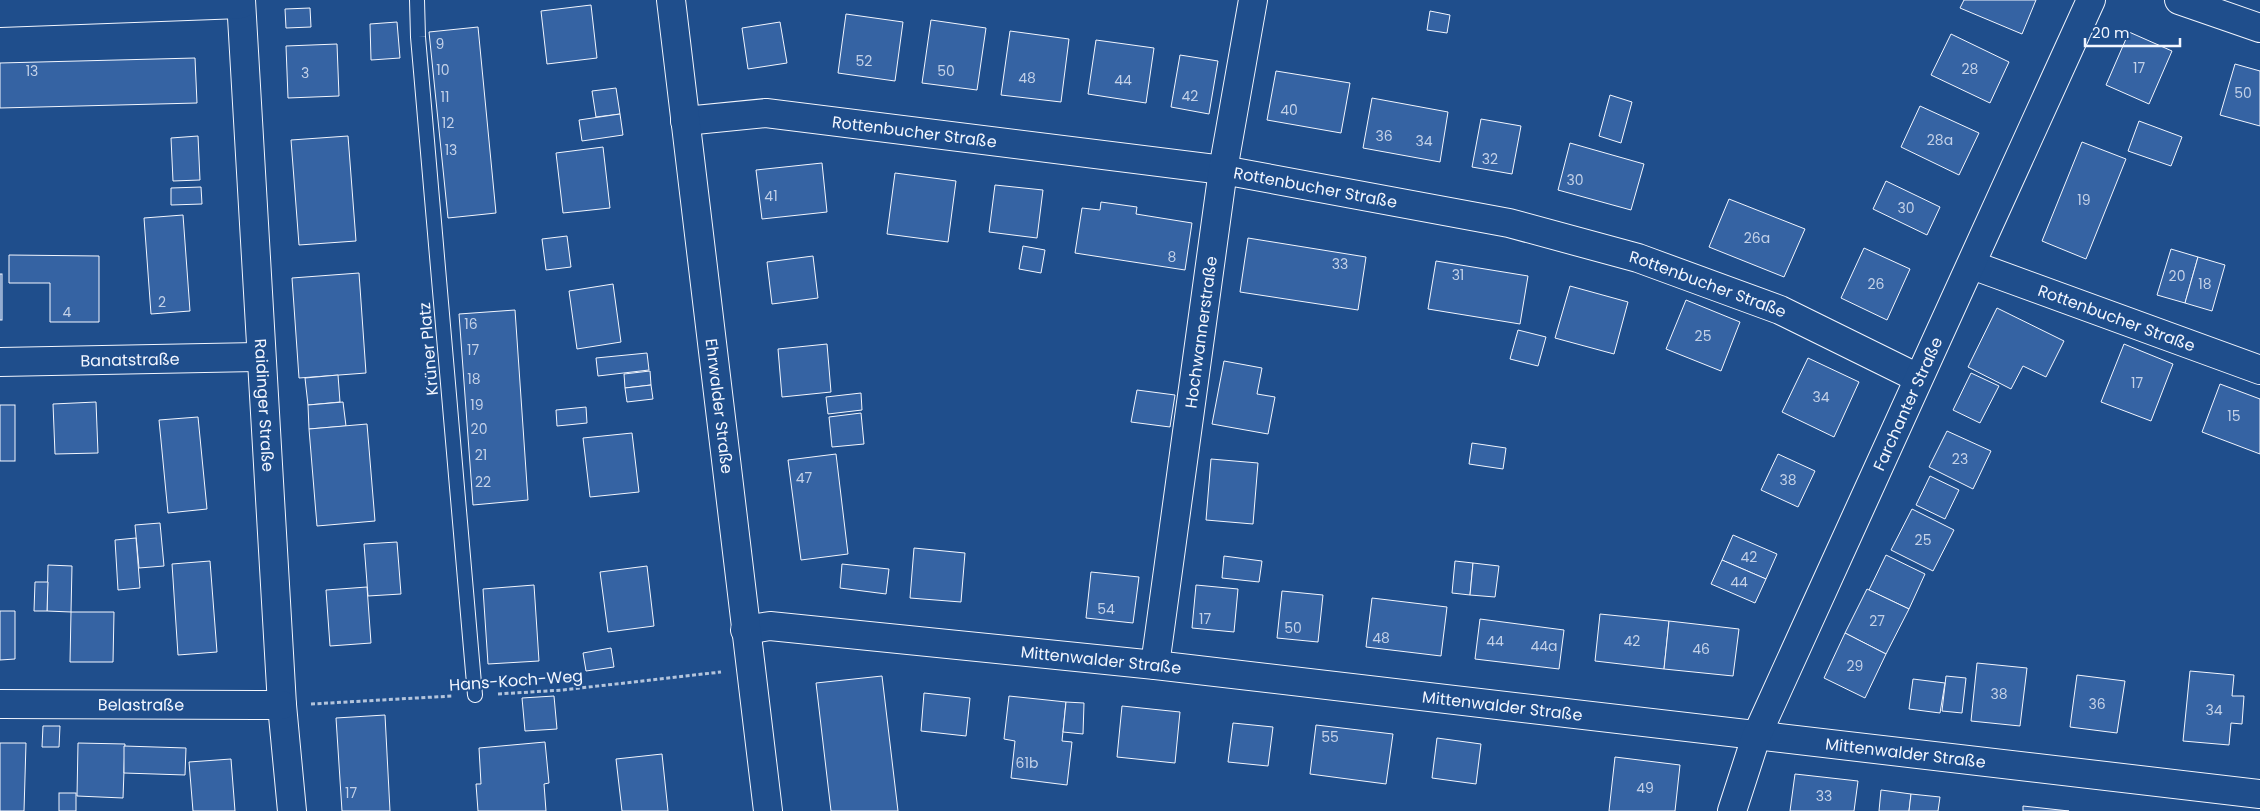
<svg xmlns="http://www.w3.org/2000/svg" width="2260" height="811" font-family="Poppins,sans-serif">
<rect width="100%" height="100%" fill="#1f4e8c"/>
<g fill="#3563a3" stroke="#f2f6ff">
<polygon points="1964,0 2036,0 2022,34 1960,8"/>
<polygon points="591,5 597,58 547,64 541,11"/>
<polygon points="310,8 311,27 286,28 285,9"/>
<polygon points="1430,11 1450,15 1447,33 1427,30"/>
<polygon points="846,14 903,22 895,81 838,73"/>
<polygon points="931,20 986,28 977,90 922,83"/>
<polygon points="397,22 400,58 371,60 370,24"/>
<polygon points="780,22 787,63 748,69 742,28"/>
<polygon points="478,27 496,213 448,218 429,32"/>
<polygon points="1010,31 1069,39 1061,102 1001,95"/>
<polygon points="2129,32 2172,51 2149,104 2106,85"/>
<polygon points="1951,34 2009,62 1990,103 1931,75"/>
<polygon points="1096,40 1154,48 1146,103 1088,94"/>
<polygon points="337,44 339,96 288,98 286,46"/>
<polygon points="1180,55 1218,61 1209,114 1171,107"/>
<polygon points="195,58 197,103 0,108 0,63"/>
<polygon points="2235,64 2260,71 2260,126 2220,115"/>
<polygon points="1276,71 1350,83 1341,133 1267,120"/>
<polygon points="616,88 620,114 596,117 592,91"/>
<polygon points="1610,95 1632,102 1621,143 1599,136"/>
<polygon points="1372,98 1448,112 1440,162 1363,148"/>
<polygon points="1920,106 1979,133 1959,175 1901,147"/>
<polygon points="620,114 623,135 582,141 579,120"/>
<polygon points="1481,119 1521,126 1512,174 1472,167"/>
<polygon points="2139,121 2182,137 2171,166 2128,151"/>
<polygon points="198,136 200,180 173,181 171,138"/>
<polygon points="348,136 356,241 299,245 291,140"/>
<polygon points="2082,142 2126,159 2086,259 2042,241"/>
<polygon points="1570,143 1644,164 1631,210 1558,190"/>
<polygon points="603,147 610,208 563,213 556,153"/>
<polygon points="822,163 827,212 762,219 756,170"/>
<polygon points="895,173 956,181 948,242 887,234"/>
<polygon points="1886,181 1940,207 1927,235 1873,209"/>
<polygon points="995,185 1043,190 1037,238 989,232"/>
<polygon points="201,187 202,204 171,205 171,188"/>
<polygon points="1729,199 1805,229 1784,277 1709,247"/>
<polygon points="1101,202 1137,207 1136,214 1192,223 1185,270 1075,253 1082,208 1100,210"/>
<polygon points="183,215 190,311 151,314 144,218"/>
<polygon points="567,236 571,267 546,270 542,239"/>
<polygon points="1248,238 1366,257 1358,310 1240,292"/>
<polygon points="1023,246 1045,250 1041,273 1019,269"/>
<polygon points="1864,248 1910,269 1887,320 1841,298"/>
<polygon points="2171,249 2198,257 2185,303 2157,295"/>
<polygon points="9,255 99,256 99,322 50,322 50,283 9,283"/>
<polygon points="813,256 818,298 772,304 767,262"/>
<polygon points="2198,257 2225,265 2212,311 2185,303"/>
<polygon points="1436,261 1528,276 1520,324 1428,309"/>
<polygon points="359,273 366,373 299,378 292,278"/>
<rect x="0" y="274" width="2" height="46"/>
<polygon points="613,284 621,342 577,349 569,291"/>
<polygon points="1570,286 1628,302 1614,354 1555,338"/>
<polygon points="1686,300 1740,322 1721,371 1666,349"/>
<polygon points="1997,308 2064,341 2046,377 2023,366 2011,389 1968,367"/>
<polygon points="515,310 528,500 473,505 459,314"/>
<polygon points="1518,330 1546,337 1538,366 1510,359"/>
<polygon points="827,344 831,392 782,397 778,349"/>
<polygon points="2124,344 2173,364 2151,421 2101,402"/>
<polygon points="647,353 649,370 598,376 596,358"/>
<polygon points="1808,358 1859,382 1834,437 1782,412"/>
<polygon points="1224,361 1262,368 1257,394 1275,397 1268,434 1212,424"/>
<polygon points="650,371 651,385 625,388 624,374"/>
<polygon points="1971,373 1999,386 1980,423 1953,410"/>
<polygon points="338,375 340,402 308,405 305,378"/>
<polygon points="2220,384 2260,399 2260,454 2202,432"/>
<polygon points="651,385 653,399 627,402 625,388"/>
<polygon points="1137,390 1175,395 1170,427 1131,422"/>
<polygon points="861,393 862,410 828,414 826,397"/>
<polygon points="96,402 98,453 55,454 53,404"/>
<polygon points="343,402 346,426 309,429 308,405"/>
<rect x="0" y="405" width="15" height="56"/>
<polygon points="586,407 587,423 557,426 556,410"/>
<polygon points="861,413 864,444 832,447 829,417"/>
<polygon points="198,417 207,509 168,513 159,420"/>
<polygon points="367,424 375,521 317,526 309,429"/>
<polygon points="1947,431 1991,451 1973,489 1929,467"/>
<polygon points="632,433 639,492 590,497 583,438"/>
<polygon points="1472,443 1506,448 1503,469 1469,464"/>
<polygon points="836,454 848,554 801,560 788,460"/>
<polygon points="1778,454 1815,471 1798,507 1761,490"/>
<polygon points="1211,459 1258,463 1253,524 1206,520"/>
<polygon points="1930,476 1959,490 1945,519 1916,505"/>
<polygon points="1912,509 1954,530 1933,571 1891,550"/>
<polygon points="160,523 164,566 139,568 135,525"/>
<polygon points="1733,535 1777,554 1766,579 1722,560"/>
<polygon points="136,538 140,588 118,590 115,540"/>
<polygon points="397,542 401,594 368,596 364,544"/>
<polygon points="914,548 965,553 961,602 910,598"/>
<polygon points="1886,555 1925,574 1909,609 1869,590"/>
<polygon points="1224,556 1262,561 1259,582 1222,578"/>
<polygon points="1722,560 1766,579 1755,603 1711,584"/>
<polygon points="210,561 217,652 178,655 172,564"/>
<polygon points="1455,561 1473,563 1470,595 1452,593"/>
<polygon points="1473,563 1499,566 1495,597 1470,595"/>
<polygon points="842,564 889,569 886,594 840,588"/>
<polygon points="48,565 72,566 71,612 47,611"/>
<polygon points="647,566 654,626 608,632 600,572"/>
<polygon points="1091,572 1139,577 1133,623 1086,618"/>
<polygon points="35,582 48,582 47,611 34,611"/>
<polygon points="534,585 539,661 488,664 483,589"/>
<polygon points="1196,585 1238,589 1234,632 1192,628"/>
<polygon points="367,587 371,643 330,646 326,590"/>
<polygon points="1867,589 1909,609 1886,654 1845,633"/>
<polygon points="1282,591 1323,595 1318,642 1277,638"/>
<polygon points="1372,598 1447,607 1441,656 1366,647"/>
<polygon points="0,611 15,611 15,659 0,660"/>
<polygon points="71,612 114,612 113,662 70,662"/>
<polygon points="1600,614 1669,621 1664,669 1595,661"/>
<polygon points="1480,619 1564,630 1559,669 1475,659"/>
<polygon points="1669,621 1739,629 1733,676 1664,669"/>
<polygon points="1845,633 1886,654 1865,698 1824,678"/>
<polygon points="611,648 614,667 586,671 583,653"/>
<polygon points="1977,663 2027,668 2020,726 1971,721"/>
<polygon points="2190,671 2234,675 2232,696 2244,696 2242,724 2231,723 2229,745 2183,741"/>
<polygon points="2077,675 2125,681 2117,733 2070,727"/>
<polygon points="882,676 898,811 831,811 816,683"/>
<polygon points="1946,676 1966,678 1962,713 1942,711"/>
<polygon points="1913,679 1945,683 1940,713 1909,709"/>
<polygon points="924,693 970,698 966,736 921,731"/>
<polygon points="554,696 557,729 525,731 522,698"/>
<polygon points="1009,696 1066,702 1062,741 1072,742 1067,785 1011,778 1015,741 1004,739"/>
<polygon points="1066,702 1084,703 1083,734 1063,732"/>
<polygon points="1122,706 1180,712 1175,763 1117,757"/>
<polygon points="385,715 390,811 342,811 336,718"/>
<polygon points="1233,723 1273,727 1268,766 1228,762"/>
<polygon points="1316,725 1393,734 1386,784 1310,774"/>
<polygon points="43,726 60,726 59,747 42,747"/>
<polygon points="1437,738 1481,744 1476,784 1432,778"/>
<polygon points="545,742 549,783 544,784 546,811 478,811 476,784 481,784 479,748"/>
<polygon points="0,743 26,743 24,811 0,811"/>
<polygon points="78,743 125,744 123,798 77,796"/>
<polygon points="124,746 186,748 185,775 124,773"/>
<polygon points="662,754 668,811 622,811 616,759"/>
<polygon points="1615,757 1680,765 1675,811 1609,811"/>
<polygon points="231,759 235,811 193,811 189,762"/>
<polygon points="1795,774 1858,781 1854,811 1790,811"/>
<polygon points="1881,790 1911,794 1909,811 1879,811"/>
<rect x="59" y="793" width="17" height="18"/>
<polygon points="1911,794 1940,797 1938,811 1909,811"/>
<polygon points="2023,806 2069,811 2023,811"/>
</g>
<g fill="none" stroke-linecap="round" stroke-linejoin="round">
<g stroke="#f2f6ff" stroke-width="16">
<polyline id="lane" points="417,0 418,37 475,695"/>
</g>
<g stroke="#f2f6ff" stroke-width="30">
<g id="street">
<path id="s1" d="M 241,0 L 282,705 L 292,811"/>
<polyline points="2179,0 2260,28"/>
<polyline points="0,13 241,4"/>
<path id="s2" d="M 685,121 L 766,113 L 1223,170 L 1509,223 L 1638,258 L 1780,310 L 1918,378"/>
<path id="s3" d="M 1972,265 L 2260,370"/>
<path id="s4" d="M 0,362 L 260,357"/>
<path id="s5" d="M 745,630 L 770,626 L 1155,665 L 2260,794"/>
<path id="s6" d="M 1155,665 L 1223,170 L 1253,0"/>
<path id="s7" d="M 0,704 L 282,705"/>
<path id="s8" d="M 1732,811 L 1756,737 L 2091,0"/>
</g>
</g>
<g stroke="#f2f6ff" stroke-width="30">
<g id="secondary">
<path id="s9" d="M 671,0 L 768,811"/>
</g>
</g>
<g stroke="#b3c4dc" stroke-width="3" stroke-dasharray="4 2.5" stroke-linecap="butt">
<polyline points="498,694 563,690 721,672"/>
<polyline points="311,704 452,696"/>
</g>
<use href="#lane" stroke="#1f4e8c" stroke-width="14"/>
<use href="#street" stroke="#1f4e8c" stroke-width="28"/>
<use href="#secondary" stroke="#1f4e8c" stroke-width="28"/>
</g>
<g text-anchor="middle" stroke-width="4" stroke-linejoin="round" paint-order="stroke">
<g font-size="14" fill="#c3d1e8">
<text x="440" y="49">9</text>
<text x="864" y="66">52</text>
<text x="2139" y="73">17</text>
<text x="1970" y="74">28</text>
<text x="443" y="75">10</text>
<text x="32" y="76">13</text>
<text x="946" y="76">50</text>
<text x="305" y="78">3</text>
<text x="1027" y="83">48</text>
<text x="1123" y="85">44</text>
<text x="2243" y="98">50</text>
<text x="1190" y="101">42</text>
<text x="445" y="102">11</text>
<text x="1289" y="115">40</text>
<text x="448" y="128">12</text>
<text x="1384" y="141">36</text>
<text x="1940" y="145">28a</text>
<text x="1424" y="146">34</text>
<text x="451" y="155">13</text>
<text x="1490" y="164">32</text>
<text x="1575" y="185">30</text>
<text x="771" y="201">41</text>
<text x="2084" y="205">19</text>
<text x="1906" y="213">30</text>
<text x="1757" y="243">26a</text>
<text x="1172" y="262">8</text>
<text x="1340" y="269">33</text>
<text x="1458" y="280">31</text>
<text x="2177" y="281">20</text>
<text x="1876" y="289">26</text>
<text x="2205" y="289">18</text>
<text x="162" y="307">2</text>
<text x="67" y="317">4</text>
<text x="471" y="329">16</text>
<text x="1703" y="341">25</text>
<text x="473" y="355">17</text>
<text x="474" y="384">18</text>
<text x="2137" y="388">17</text>
<text x="1821" y="402">34</text>
<text x="477" y="410">19</text>
<text x="2234" y="421">15</text>
<text x="479" y="434">20</text>
<text x="481" y="460">21</text>
<text x="1960" y="464">23</text>
<text x="804" y="483">47</text>
<text x="1788" y="485">38</text>
<text x="483" y="487">22</text>
<text x="1923" y="545">25</text>
<text x="1749" y="562">42</text>
<text x="1739" y="587">44</text>
<text x="1106" y="614">54</text>
<text x="1205" y="624">17</text>
<text x="1877" y="626">27</text>
<text x="1293" y="633">50</text>
<text x="1381" y="643">48</text>
<text x="1495" y="646">44</text>
<text x="1632" y="646">42</text>
<text x="1544" y="651">44a</text>
<text x="1701" y="654">46</text>
<text x="1855" y="671">29</text>
<text x="1999" y="699">38</text>
<text x="2097" y="709">36</text>
<text x="2214" y="715">34</text>
<text x="1330" y="742">55</text>
<text x="1027" y="768">61b</text>
<text x="1645" y="793">49</text>
<text x="351" y="798">17</text>
<text x="1824" y="801">33</text>
</g>
<g font-size="16" fill="#f2f6ff" stroke="#1f4e8c">
<text dy="6" stroke="none"><textPath href="#s2" startOffset="231">Rottenbucher Straße</textPath></text>
<text dy="6" stroke="none"><textPath href="#s2" startOffset="636">Rottenbucher Straße</textPath></text>
<text dy="6" stroke="none"><textPath href="#s2" startOffset="1041">Rottenbucher Straße</textPath></text>
<text dy="6" stroke="none"><textPath href="#s3" startOffset="154">Rottenbucher Straße</textPath></text>
<text dy="6" stroke="none"><textPath href="#s6" startOffset="336">Hochwannerstraße</textPath></text>
<text transform="translate(428 349) rotate(-95)" y="6">Krüner Platz</text>
<text dy="6" stroke="none"><textPath href="#s4" startOffset="130">Banatstraße</textPath></text>
<text dy="6" stroke="none"><textPath href="#s8" startOffset="444">Farchanter Straße</textPath></text>
<text dy="6" stroke="none"><textPath href="#s1" startOffset="406">Raidinger Straße</textPath></text>
<text dy="6" stroke="none"><textPath href="#s9" startOffset="409">Ehrwalder Straße</textPath></text>
<text dy="6" stroke="none"><textPath href="#s5" startOffset="358">Mittenwalder Straße</textPath></text>
<text transform="translate(516 680) rotate(-4)" y="6">Hans-Koch-Weg</text>
<text dy="6" stroke="none"><textPath href="#s7" startOffset="141">Belastraße</textPath></text>
<text dy="6" stroke="none"><textPath href="#s5" startOffset="762">Mittenwalder Straße</textPath></text>
<text dy="6" stroke="none"><textPath href="#s5" startOffset="1168">Mittenwalder Straße</textPath></text>
</g>
</g>
<path d="M2085 38v8h95v-8" fill="none" stroke="#f2f6ff" stroke-width="2.5"/>
<text x="2092" y="38" font-size="15" fill="#f2f6ff" stroke="#1f4e8c" stroke-width="4" paint-order="stroke">20 m</text>
</svg>
